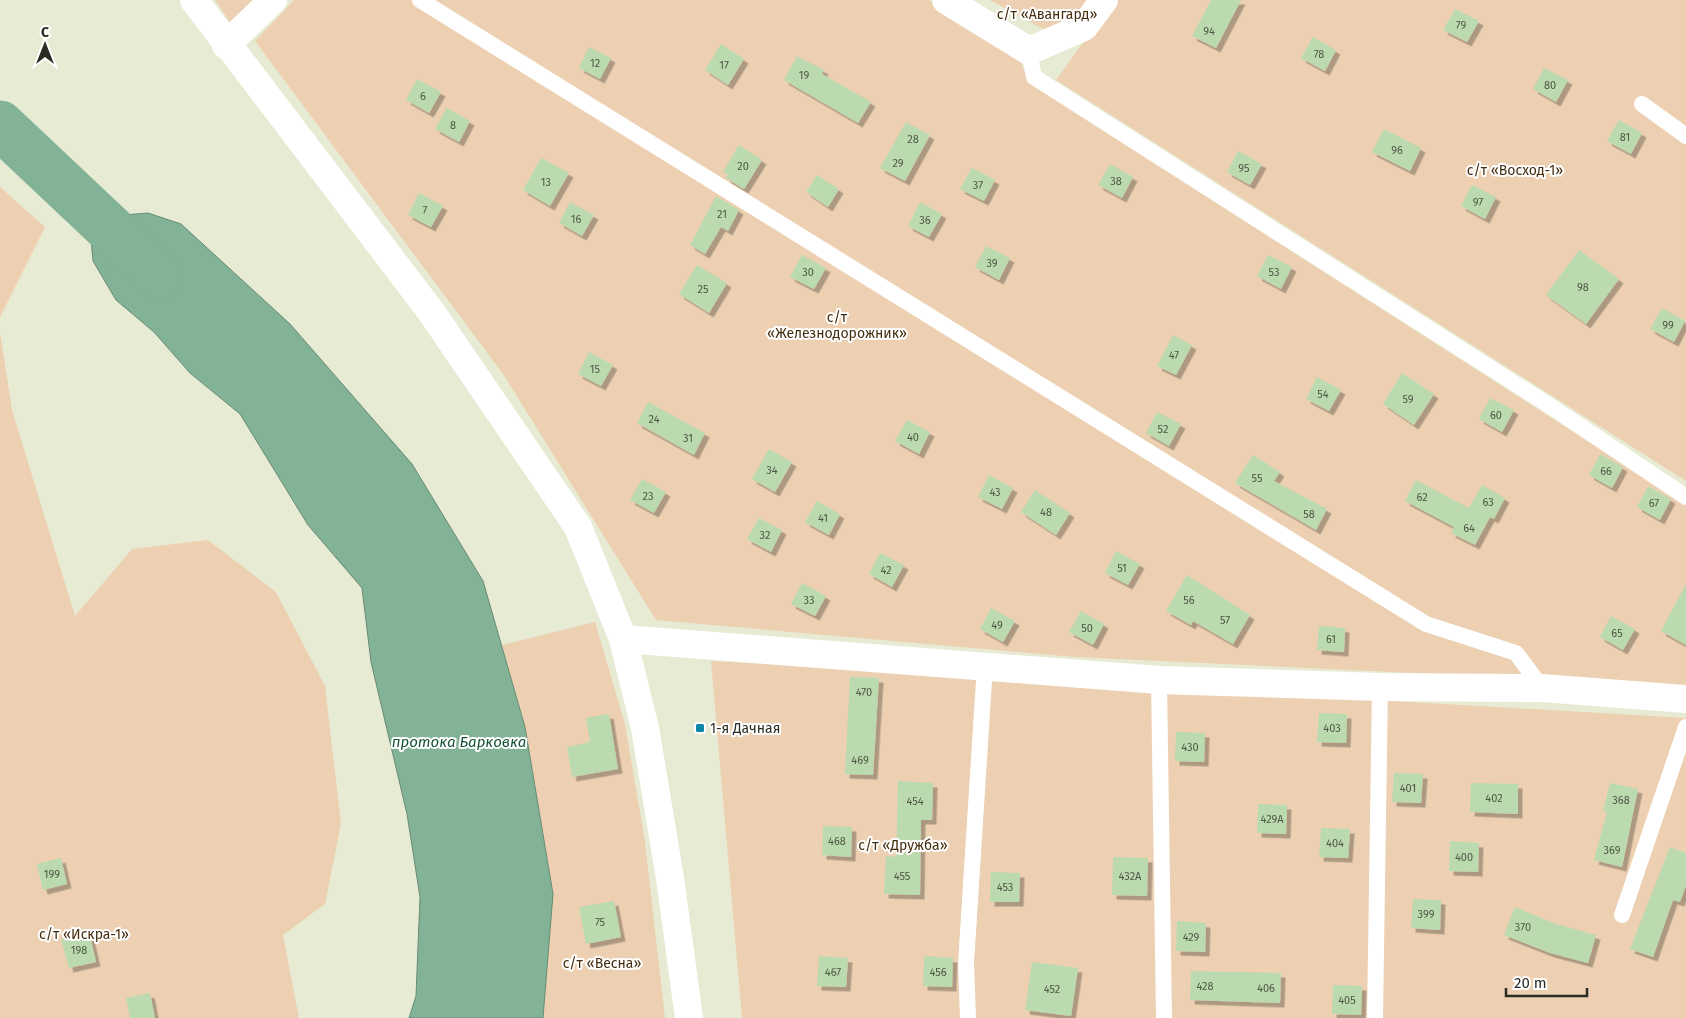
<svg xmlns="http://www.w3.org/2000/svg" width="1686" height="1018" font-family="'Fira Sans',sans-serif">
<defs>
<filter id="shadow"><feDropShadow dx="4.5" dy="4.5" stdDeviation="0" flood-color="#0004"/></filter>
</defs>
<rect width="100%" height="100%" fill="#e8ebd3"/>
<g fill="#ecd0b1">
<polygon points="215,0 253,0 230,22"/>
<polygon points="294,0 929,0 1019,56 1029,83 1686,504 1686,688 1519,678 1074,657 656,620 503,374 255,41"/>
<polygon points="990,0 1088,0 1074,23 1045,30"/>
<polygon points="1114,0 1686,0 1686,481 1056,80"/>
<polygon points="0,187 45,227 0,317"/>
<polygon points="0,332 12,410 75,616 132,549 208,540 276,592 325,686 341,824 325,904 283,935 299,1018 0,1018"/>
<polygon points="595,622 625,724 645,842 665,1018 543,1018 553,894 525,727 502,645"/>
<polygon points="711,661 1686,718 1686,1018 742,1018"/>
</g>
<polygon fill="#82b397" stroke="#688a74" points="148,213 181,224 290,324 412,464 483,581 525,727 553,894 543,1018 409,1018 416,996 420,897 407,814 371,662 362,588 308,525 240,414 190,373 154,332 116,300 93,261 91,239 124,215"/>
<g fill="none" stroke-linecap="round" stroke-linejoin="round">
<polyline stroke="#82b397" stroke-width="49" points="0,125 158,274"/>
</g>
<g fill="#bcdaaf" filter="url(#shadow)">
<polygon points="1211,0 1241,0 1216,48 1192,36"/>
<polygon points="1455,9 1479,21 1467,42 1443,30"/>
<polygon points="1313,37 1336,50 1325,71 1301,58"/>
<polygon points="721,44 744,59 728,85 705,70"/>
<polygon points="589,47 611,58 600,79 579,68"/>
<polygon points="797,56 824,70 822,74 871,102 858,123 784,80"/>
<polygon points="1544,68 1568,80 1556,102 1533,89"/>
<polygon points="417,79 441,92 429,113 406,100"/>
<polygon points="447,108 470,121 459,142 435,129"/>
<polygon points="1619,120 1642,133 1631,154 1607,141"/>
<polygon points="906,122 930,135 905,181 880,168"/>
<polygon points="1384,129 1421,148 1410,171 1372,152"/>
<polygon points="739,145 762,160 744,189 726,178 728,175 723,172"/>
<polygon points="1238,151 1262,164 1250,185 1227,172"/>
<polygon points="541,158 569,173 550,206 523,190"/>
<polygon points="1110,164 1133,177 1122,198 1098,185"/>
<polygon points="972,168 995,180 984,201 960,189"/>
<polygon points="817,175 839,189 828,207 806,192"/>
<polygon points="1472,185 1496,197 1485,219 1461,206"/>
<polygon points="419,193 443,206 431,227 408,215"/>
<polygon points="716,196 739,210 728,231 721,227 705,254 690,245"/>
<polygon points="570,202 594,215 582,236 559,223"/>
<polygon points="920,202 942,214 929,237 908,226"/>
<polygon points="986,246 1010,258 999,280 975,267"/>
<polygon points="1579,250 1619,279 1586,324 1546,295"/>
<polygon points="802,255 826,268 814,289 790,277"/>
<polygon points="1268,255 1292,267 1281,289 1257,276"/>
<polygon points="697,265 727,283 709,313 679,294"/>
<polygon points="1662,308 1685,321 1674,342 1650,329"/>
<polygon points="1173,335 1192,345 1176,375 1157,366"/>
<polygon points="589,352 613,365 601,386 578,374"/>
<polygon points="1402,373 1434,394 1414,425 1383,404"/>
<polygon points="1317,377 1341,390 1329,411 1306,399"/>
<polygon points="1490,398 1514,410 1502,432 1479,419"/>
<polygon points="648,402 705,433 694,455 637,423"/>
<polygon points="1157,412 1181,424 1169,446 1146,433"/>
<polygon points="907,420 930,432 919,454 895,441"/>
<polygon points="769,449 792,462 775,492 752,479"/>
<polygon points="1600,454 1623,467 1612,488 1589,475"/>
<polygon points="1253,455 1280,472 1274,481 1327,509 1316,530 1235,483"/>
<polygon points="989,475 1013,488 1002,509 978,497"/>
<polygon points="642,479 666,492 654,513 630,500"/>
<polygon points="1416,480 1469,508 1482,485 1505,498 1494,519 1490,517 1475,545 1451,533 1454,527 1405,501"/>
<polygon points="1648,486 1671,499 1660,520 1637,507"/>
<polygon points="1035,490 1070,513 1056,535 1021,512"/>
<polygon points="817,501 840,514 829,535 805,522"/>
<polygon points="759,518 782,530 771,552 747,539"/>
<polygon points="1116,551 1140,564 1128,585 1105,573"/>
<polygon points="880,553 904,565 892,587 869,574"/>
<polygon points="1187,575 1250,615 1233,644 1193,621 1191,625 1166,611"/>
<polygon points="802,583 826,596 815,616 791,604"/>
<polygon points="1686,584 1686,645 1661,631"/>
<polygon points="991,608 1015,621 1003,642 980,629"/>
<polygon points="1081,611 1104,624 1093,645 1069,632"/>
<polygon points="1611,616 1635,629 1623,650 1600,637"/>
<polygon points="1319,626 1345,628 1344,652 1317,650"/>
<polygon points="850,677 879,678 873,775 845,774"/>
<polygon points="1319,713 1347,714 1346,743 1317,742"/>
<polygon points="609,714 618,769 572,777 567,747 590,742 586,718"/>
<polygon points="1176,732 1205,733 1204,762 1175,761"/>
<polygon points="1394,773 1423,774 1421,803 1392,802"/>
<polygon points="898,781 933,783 932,820 921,820 920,895 884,894 886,856 896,857"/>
<polygon points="1471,783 1518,784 1518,814 1470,812"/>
<polygon points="1610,783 1638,789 1622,867 1594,860 1607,812 1603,811"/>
<polygon points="1258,804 1287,805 1286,834 1257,833"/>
<polygon points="823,826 852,827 851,857 822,855"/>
<polygon points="1321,828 1350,829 1348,858 1319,857"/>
<polygon points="1450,841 1479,843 1478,872 1449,871"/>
<polygon points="1670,847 1686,853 1686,885 1680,902 1673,900 1653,957 1630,949"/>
<polygon points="1113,857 1148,858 1147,896 1112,895"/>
<polygon points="61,858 67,884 43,890 37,864"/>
<polygon points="991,872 1020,873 1019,902 990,902"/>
<polygon points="1413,899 1441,900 1440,930 1411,928"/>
<polygon points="614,901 621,937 586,944 579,907"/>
<polygon points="1515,907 1556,924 1596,935 1588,963 1550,953 1504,935"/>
<polygon points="1177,921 1206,923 1205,952 1176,951"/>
<polygon points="89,932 96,962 69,968 61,939"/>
<polygon points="819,956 848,958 846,987 817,986"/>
<polygon points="924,956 953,958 952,987 923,986"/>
<polygon points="1032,962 1078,968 1071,1016 1025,1010"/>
<polygon points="1191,971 1281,973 1280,1003 1190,1000"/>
<polygon points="1333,985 1362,986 1361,1015 1332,1014"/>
<polygon points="150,993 155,1018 130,1018 126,998"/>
</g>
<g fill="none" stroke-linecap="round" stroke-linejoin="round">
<g stroke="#fff" stroke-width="16">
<polyline points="420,0 1426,624 1516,653 1542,688"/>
<polyline points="1029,51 1034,77 1547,404 1686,497"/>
<polyline points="1642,104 1686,136"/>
<polyline points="1159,680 1164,1018"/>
<polyline points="1622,915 1686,727"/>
<polyline points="968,1018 966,963 985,665"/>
<polyline points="1375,1018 1380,687"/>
</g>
<g stroke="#fff" stroke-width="28">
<polyline points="946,0 1029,51 1084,27 1104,0"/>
<polyline points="226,45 273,0"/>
<polyline points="623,639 1159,680 1380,687 1542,688 1686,699"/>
</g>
<polyline stroke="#fff" stroke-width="28" points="194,0 432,313 578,527 623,639 645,728 670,878 689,1018"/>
</g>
<rect fill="#0e86aa" stroke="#fff" stroke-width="2" x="695" y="723" width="10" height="10" rx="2.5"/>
<g text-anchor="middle" stroke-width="4" stroke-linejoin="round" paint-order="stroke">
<g font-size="11" fill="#4e5846">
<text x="1461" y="29">79</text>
<text x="1209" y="35">94</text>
<text x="1319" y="58">78</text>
<text x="595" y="67">12</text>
<text x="724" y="69">17</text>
<text x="804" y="79">19</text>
<text x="1550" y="89">80</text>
<text x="423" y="100">6</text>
<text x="453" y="129">8</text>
<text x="1625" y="141">81</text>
<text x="913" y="143">28</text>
<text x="1397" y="154">96</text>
<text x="898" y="167">29</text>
<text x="743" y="170">20</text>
<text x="1244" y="172">95</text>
<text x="1116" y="185">38</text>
<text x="546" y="186">13</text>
<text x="978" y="189">37</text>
<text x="1478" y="206">97</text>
<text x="425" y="214">7</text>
<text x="722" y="218">21</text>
<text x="576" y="223">16</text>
<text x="925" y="224">36</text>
<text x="992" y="267">39</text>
<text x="808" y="276">30</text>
<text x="1274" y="276">53</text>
<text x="1583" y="291">98</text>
<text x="703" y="293">25</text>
<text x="1668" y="329">99</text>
<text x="1174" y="359">47</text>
<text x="595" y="373">15</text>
<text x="1323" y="398">54</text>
<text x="1408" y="403">59</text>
<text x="1496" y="419">60</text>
<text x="654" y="423">24</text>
<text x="1163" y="433">52</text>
<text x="913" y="441">40</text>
<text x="688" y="442">31</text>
<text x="772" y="474">34</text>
<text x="1606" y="475">66</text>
<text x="1257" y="482">55</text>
<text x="995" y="496">43</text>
<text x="648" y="500">23</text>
<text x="1422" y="501">62</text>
<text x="1488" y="506">63</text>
<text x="1654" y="507">67</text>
<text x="1046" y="516">48</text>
<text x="1309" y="518">58</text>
<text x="823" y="522">41</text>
<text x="1469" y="532">64</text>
<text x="765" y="539">32</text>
<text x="1122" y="572">51</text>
<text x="886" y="574">42</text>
<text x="809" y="604">33</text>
<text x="1189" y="604">56</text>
<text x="1225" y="624">57</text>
<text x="997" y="629">49</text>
<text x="1087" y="632">50</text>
<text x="1617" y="637">65</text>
<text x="1331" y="643">61</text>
<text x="864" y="696">470</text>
<text x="1332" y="732">403</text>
<text x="1190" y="751">430</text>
<text x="860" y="764">469</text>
<text x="1408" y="792">401</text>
<text x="1494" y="802">402</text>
<text x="1621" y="804">368</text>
<text x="915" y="805">454</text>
<text x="1272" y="823">429А</text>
<text x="837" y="845">468</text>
<text x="1335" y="847">404</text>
<text x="1612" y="854">369</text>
<text x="1464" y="861">400</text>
<text x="52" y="878">199</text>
<text x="902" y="880">455</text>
<text x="1130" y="880">432А</text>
<text x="1005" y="891">453</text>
<text x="1426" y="918">399</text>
<text x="600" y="926">75</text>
<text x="1523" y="931">370</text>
<text x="1191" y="941">429</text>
<text x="79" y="954">198</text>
<text x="833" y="976">467</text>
<text x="938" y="976">456</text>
<text x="1205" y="990">428</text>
<text x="1266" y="992">406</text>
<text x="1052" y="993">452</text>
<text x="1347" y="1004">405</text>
</g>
<g font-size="14" fill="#452d0d" stroke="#fff">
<text x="1047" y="19">с/т «Авангард»</text>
<text x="1515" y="175">с/т «Восход-1»</text>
<text x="837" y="322">с/т<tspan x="837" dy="16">«Железнодорожник»</tspan></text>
<text x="903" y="850">с/т «Дружба»</text>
<text x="84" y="939">с/т «Искра-1»</text>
<text x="602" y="968">с/т «Весна»</text>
</g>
<g font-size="14" fill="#2a2c23" stroke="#fff" text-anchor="start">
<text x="710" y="733">1-я Дачная</text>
</g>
<g font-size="15" font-style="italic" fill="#175237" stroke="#fff">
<text x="459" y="747">протока Барковка</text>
</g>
</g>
<g transform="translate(45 45)" stroke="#ffffff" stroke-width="4" paint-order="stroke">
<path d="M0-4L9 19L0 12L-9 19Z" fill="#2a2c23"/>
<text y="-8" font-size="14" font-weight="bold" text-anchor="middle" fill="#2a2c23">С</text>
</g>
<path d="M1506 988v8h81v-8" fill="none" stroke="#2a2c23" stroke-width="2.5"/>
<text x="1514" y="988" font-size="15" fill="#2a2c23" stroke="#ffffff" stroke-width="4" paint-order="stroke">20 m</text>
</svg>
